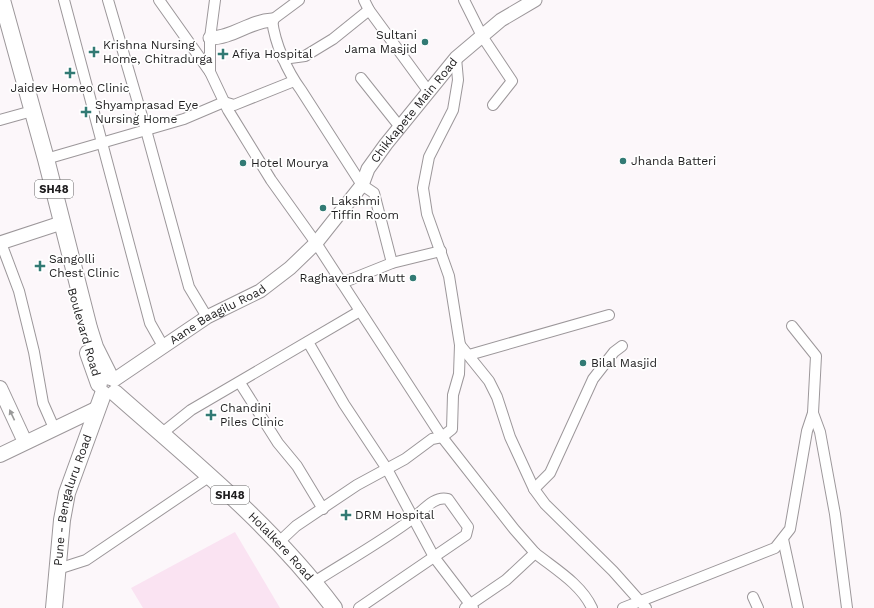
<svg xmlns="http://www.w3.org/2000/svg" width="874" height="608" font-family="'Work Sans',sans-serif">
<rect width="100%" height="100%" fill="#fcf7fa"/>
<polygon fill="#fae3f2" points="235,532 280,608 143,608 131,588"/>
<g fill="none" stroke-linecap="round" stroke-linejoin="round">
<g stroke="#9c979a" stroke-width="12">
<g id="minor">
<polyline points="64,0 150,323 163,346"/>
<polyline points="108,0 146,130 189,287 207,317"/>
<polyline points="159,0 210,72"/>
<polyline points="215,0 210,38 210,72 228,110 271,180 316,243 442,437 514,529 535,553"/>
<path d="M 299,0 L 272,20 C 275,44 287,71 301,90 L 362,185 L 374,193 L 392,263"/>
<polyline points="364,0 369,10 429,92"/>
<polyline points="464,0 482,36 512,81 493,105"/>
<polyline points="283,59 305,56 333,39 369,10"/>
<polyline points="361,78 400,127"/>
<polyline points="0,120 25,113"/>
<polyline points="46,159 184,119 224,102 234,105 294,81"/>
<polyline points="1,243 19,291 34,352 43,403 54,428"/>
<polyline points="342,283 392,263 441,251"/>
<polyline points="792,326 816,356 813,413 820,432 835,514 847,608"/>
<polyline points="308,342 344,404 387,469 434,557 473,608"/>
<polyline points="460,345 489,381 497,397 510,437 534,489 545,504 613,571 646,608"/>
<polyline points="469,355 609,315"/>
<polyline points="240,383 278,443 297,466 323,509"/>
<polyline points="161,434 191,410 360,311"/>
<polyline points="534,489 550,473 593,379 614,352 622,346"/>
<polyline points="783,539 798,608"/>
<polyline points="279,542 296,526 357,485 405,459 432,439 442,437 452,429 453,395 459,374 460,345 449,276 427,214 423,188 429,157 453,110 458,80 456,58"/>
<polyline points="58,569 86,560 210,476"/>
<path d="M 314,582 C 347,561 381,542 412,519 C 422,512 434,495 448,499 L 468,527 L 466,535 L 359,608"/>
<polyline points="753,597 758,608"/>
<path d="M 465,608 L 506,580 L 535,553 C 555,569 581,584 592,608"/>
<polyline points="623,608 775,548 790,529 807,431 813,413"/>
</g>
</g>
<g stroke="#9c979a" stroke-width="15">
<g id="tertiary">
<path d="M 210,38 C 232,38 250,21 272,20"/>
<polyline points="0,243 55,225"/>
<path id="s1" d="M 114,380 L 207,317 L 260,291 L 290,268 L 316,243 L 362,185 L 368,169 L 386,144 L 456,58 L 501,20 L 535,0"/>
</g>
</g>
<g stroke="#9c979a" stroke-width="16">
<g id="secondary">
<polyline points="0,388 25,442"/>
<polyline points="0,455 98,408"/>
</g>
</g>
<g stroke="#9c979a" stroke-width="18">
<g id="primary">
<polyline points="2,0 46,159 89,328 95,347 110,377"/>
<polyline points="88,353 99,384"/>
<path id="s2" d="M 115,393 C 192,461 272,525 334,608"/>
<path id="s3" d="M 54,608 L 62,520 L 67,493 L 103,394"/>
</g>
</g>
<use href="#minor" stroke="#fff" stroke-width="10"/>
<use href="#tertiary" stroke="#fff" stroke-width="13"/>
<use href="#secondary" stroke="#fff" stroke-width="14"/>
<use href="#primary" stroke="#fff" stroke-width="16"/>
</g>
<defs><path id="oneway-solid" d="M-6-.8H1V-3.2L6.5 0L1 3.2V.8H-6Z"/></defs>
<use fill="#9a9a9a" href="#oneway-solid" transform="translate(12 415) rotate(-115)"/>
<g fill="#327a74" stroke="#fff" stroke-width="1.5">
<circle cx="425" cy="42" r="4"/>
<path d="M92 46h4v4h4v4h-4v4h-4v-4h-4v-4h4z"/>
<path d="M221 48h4v4h4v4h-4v4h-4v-4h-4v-4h4z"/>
<path d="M68 67h4v4h4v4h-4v4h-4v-4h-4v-4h4z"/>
<path d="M84 106h4v4h4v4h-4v4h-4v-4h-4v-4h4z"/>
<circle cx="623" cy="161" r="4"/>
<circle cx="243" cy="163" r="4"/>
<circle cx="323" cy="208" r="4"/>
<path d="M38 260h4v4h4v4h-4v4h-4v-4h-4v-4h4z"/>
<circle cx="413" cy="278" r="4"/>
<circle cx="583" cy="363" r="4"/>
<path d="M209 409h4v4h4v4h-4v4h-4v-4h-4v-4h4z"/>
<path d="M344 509h4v4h4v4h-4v4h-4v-4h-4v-4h4z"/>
</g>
<g text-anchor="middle" stroke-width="3.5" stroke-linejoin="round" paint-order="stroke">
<g fill="#fff" stroke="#626262" stroke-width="1">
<rect x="35" y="180" width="38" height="18" rx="3"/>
<rect x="211" y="486" width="38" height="18" rx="3"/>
</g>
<g font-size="11" font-weight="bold" fill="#1f1e1f">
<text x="54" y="193">SH48</text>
<text x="230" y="499">SH48</text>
</g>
<g font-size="12" fill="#1f1e1f" stroke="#fff" text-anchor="start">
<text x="417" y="39" text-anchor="end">Sultani<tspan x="417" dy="14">Jama Masjid</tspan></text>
<text x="103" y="49">Krishna Nursing<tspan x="103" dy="14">Home, Chitradurga</tspan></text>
<text x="232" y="58">Afiya Hospital</text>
<text x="70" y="92" text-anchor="middle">Jaidev Homeo Clinic</text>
<text x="95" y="109">Shyamprasad Eye<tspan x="95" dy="14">Nursing Home</tspan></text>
<text x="631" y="165">Jhanda Batteri</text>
<text x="251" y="167">Hotel Mourya</text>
<text x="331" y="205">Lakshmi<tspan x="331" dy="14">Tiffin Room</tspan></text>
<text x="49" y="263">Sangolli<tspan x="49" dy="14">Chest Clinic</tspan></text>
<text x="405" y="282" text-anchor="end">Raghavendra Mutt</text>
<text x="591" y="367">Bilal Masjid</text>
<text x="220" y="412">Chandini<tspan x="220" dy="14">Piles Clinic</tspan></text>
<text x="355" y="519">DRM Hospital</text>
</g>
<g font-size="12" fill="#1f1e1f" stroke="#fff">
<text dy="4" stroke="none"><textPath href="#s1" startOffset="411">Chikkapete Main Road</textPath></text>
<text dy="4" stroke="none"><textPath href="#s1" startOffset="123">Aane Baagilu Road</textPath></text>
<text transform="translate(84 332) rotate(74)" y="4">Boulevard Road</text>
<text dy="4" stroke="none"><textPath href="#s3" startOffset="110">Pune - Bengaluru Road</textPath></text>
<text dy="4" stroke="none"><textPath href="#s2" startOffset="226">Holalkere Road</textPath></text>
</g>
</g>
</svg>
